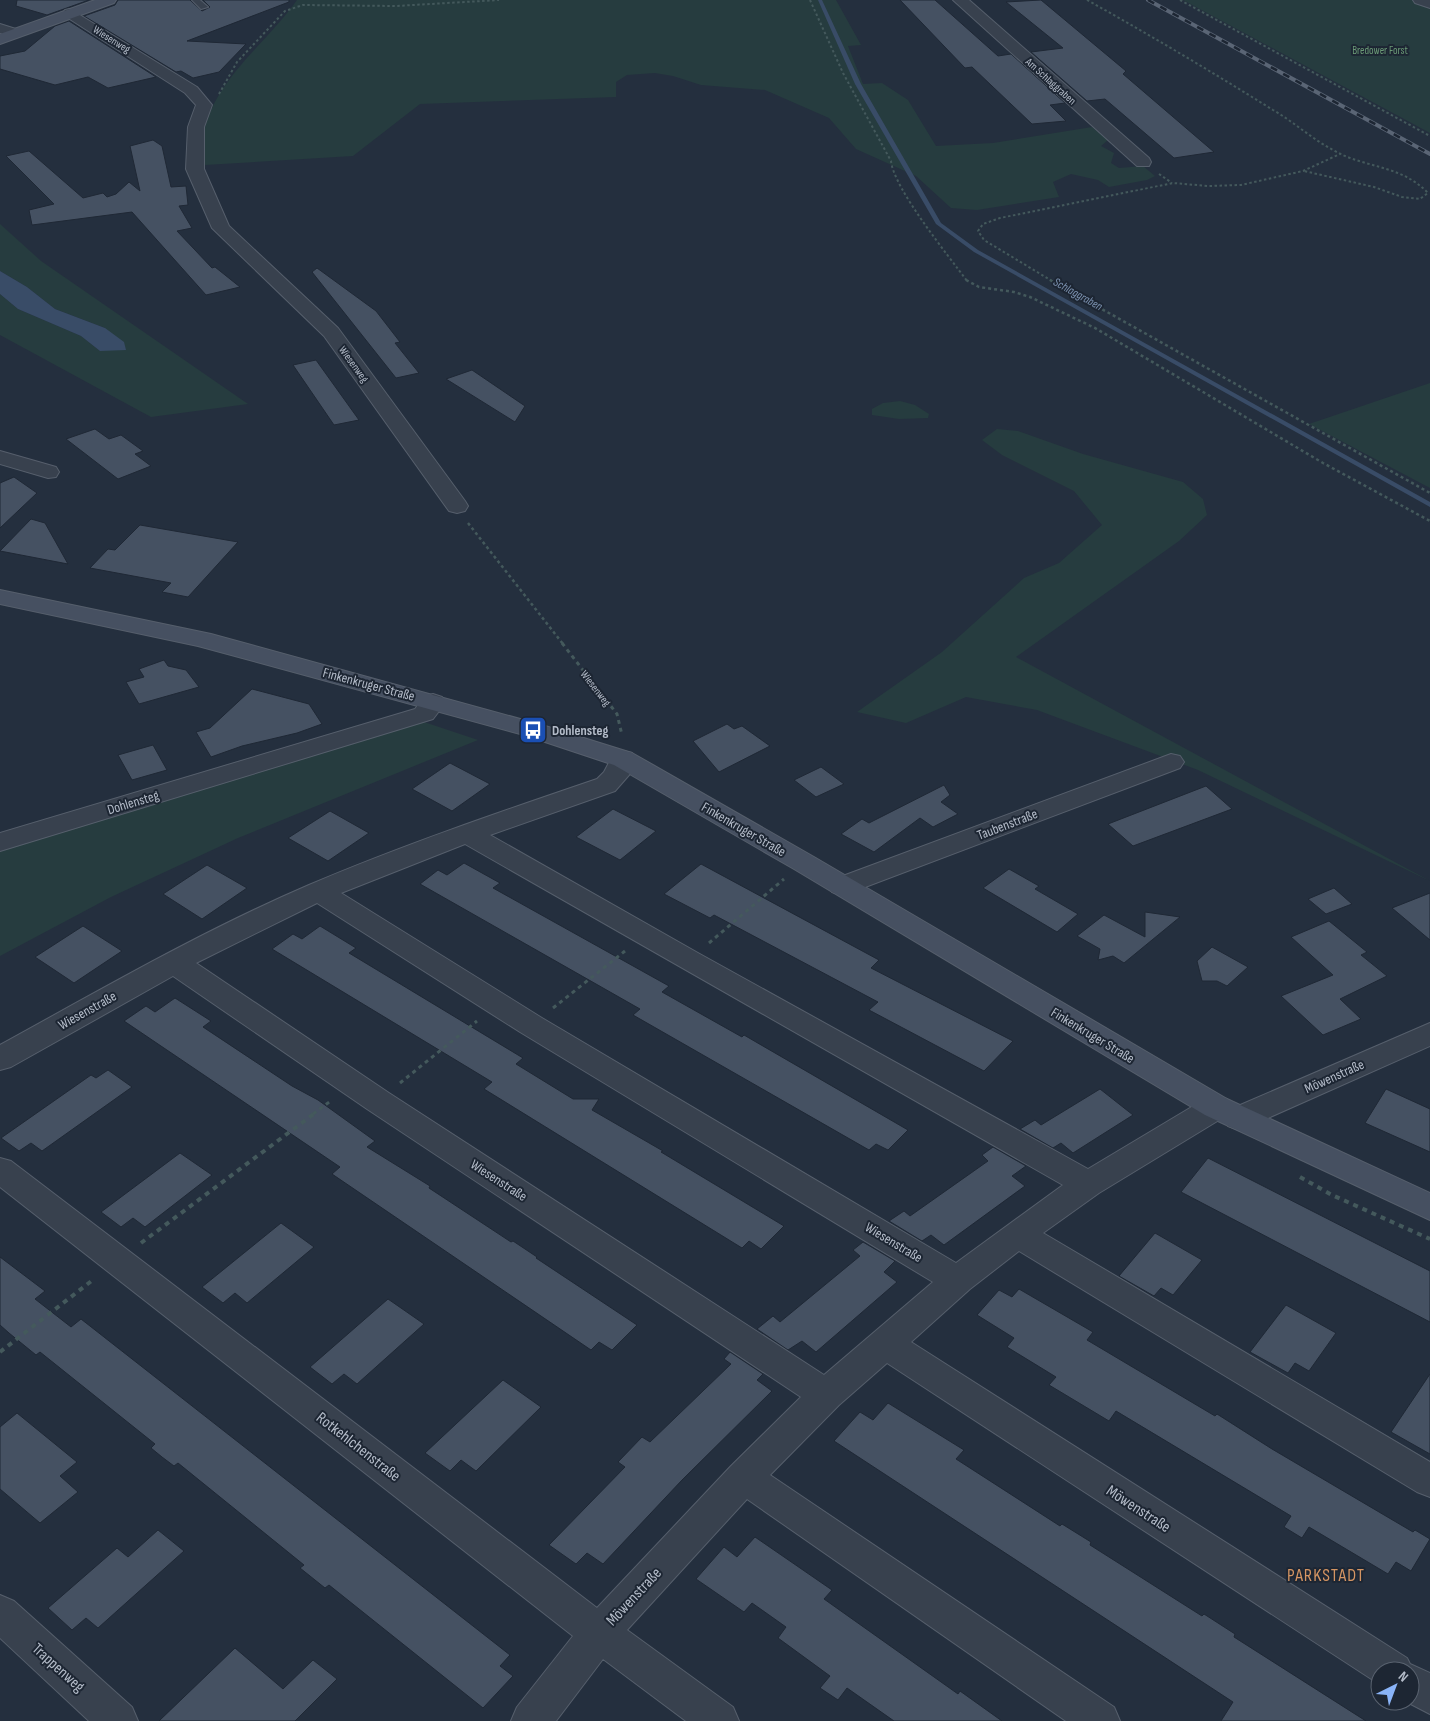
<svg xmlns="http://www.w3.org/2000/svg" width="1430" height="1721" font-family="'Sofia Sans Condensed',sans-serif">
<rect width="100%" height="100%" fill="#242f3e"/>
<g fill="#263c3f">
<path d="M 297,0 L 836,0 L 861,45 L 848,46 L 863,84 L 882,83 L 908,100 L 936,146 L 993,143 L 1092,127 L 1108,140 L 1101,146 L 1114,153 L 1111,163 L 1119,168 L 1143,166 L 1155,176 L 1147,180 L 1109,187 L 1098,180 L 1071,174 L 1053,182 L 1059,197 L 977,210 L 951,208 L 916,176 L 856,149 L 829,118 L 765,90 L 701,85 L 673,76 L 655,73 L 627,75 L 616,82 L 616,97 L 420,104 L 353,156 L 205,165 C 205,153 202,135 206,123 C 222,74 268,41 297,0 Z"/>
<polygon points="1183,0 1430,0 1430,133"/>
<polygon points="0,224 41,261 248,404 151,417 0,335 0,294 18,309 81,336 100,351 105,328 55,309 27,287 0,271"/>
<polygon points="1430,383 1430,488 1309,424"/>
<polygon points="900,401 915,405 929,414 928,418 899,419 872,415 872,409 883,403"/>
<polygon points="997,429 1018,431 1083,454 1183,482 1203,499 1207,515 1179,541 1016,657 1430,881 1198,770 1037,710 966,697 906,723 857,712 942,652 1024,578 1059,563 1102,525 1074,491 1002,455 982,440"/>
<polygon points="424,722 478,740 238,838 111,897 0,956 0,849"/>
</g>
<polygon fill="#394c67" points="0,271 27,287 55,309 105,328 124,342 126,350 100,351 81,336 18,309 0,294"/>
<g fill="none" stroke-linecap="round" stroke-linejoin="round">
<polygon fill="#394c67" fill-rule="evenodd" points="818,0 822,0 861,84 941,223 978,250 1430,502 1430,507 974,252 936,224 855,84"/>
</g>
<g fill="#455162" stroke="#1f2835">
<polygon points="17,0 89,0 47,15 16,6"/>
<polygon points="118,0 190,0 202,11 210,7 203,0 289,0 289,2 187,41 246,44 219,72 193,78 181,71 176,72 84,16 115,5"/>
<polygon points="900,0 935,0 998,56 1011,54 1065,103 1050,105 1066,121 1032,124 972,67 965,68"/>
<polygon points="1041,0 1126,71 1123,74 1214,152 1174,158 1105,99 1087,101 1031,52 1063,48 1006,2"/>
<polygon points="69,21 156,77 108,88 88,77 55,85 0,69 0,56 25,51 55,26"/>
<polygon points="153,140 162,146 171,187 186,186 188,205 179,206 192,228 177,231 212,268 215,267 240,287 206,295 132,212 32,225 29,210 54,204 6,156 29,151 83,198 103,193 107,197 116,194 129,182 140,191 130,146"/>
<polygon points="317,268 376,311 400,342 395,343 419,373 396,378 312,272"/>
<polygon points="316,360 359,420 334,425 293,365"/>
<polygon points="472,370 525,406 515,422 446,379"/>
<polygon points="95,429 109,439 121,435 143,451 135,454 151,466 118,479 66,439"/>
<polygon points="14,477 37,493 0,528 0,483"/>
<polygon points="31,519 45,523 68,564 0,551"/>
<polygon points="140,525 238,542 188,597 162,592 171,583 90,568 108,549 115,550"/>
<polygon points="164,660 168,666 186,670 199,687 139,704 126,682 144,677 139,669"/>
<polygon points="252,689 309,704 322,724 297,733 242,746 211,757 196,732 210,728"/>
<polygon points="727,724 734,729 742,726 770,746 719,772 693,741"/>
<polygon points="153,745 167,770 132,780 118,755"/>
<polygon points="450,763 490,784 452,811 412,789"/>
<polygon points="821,767 844,784 816,797 794,780"/>
<polygon points="944,785 950,795 941,802 958,814 933,827 920,818 874,852 841,834 862,819 869,823"/>
<polygon points="1206,786 1232,809 1133,846 1108,824"/>
<polygon points="613,809 656,831 620,860 576,837"/>
<polygon points="330,811 369,833 328,861 288,838"/>
<polygon points="464,863 500,883 493,888 669,986 662,992 742,1037 744,1035 756,1042 908,1130 888,1150 876,1144 869,1150 633,1015 640,1009 420,884 438,870 447,875"/>
<polygon points="701,864 879,960 871,968 1013,1041 984,1071 869,1010 878,1002 714,915 710,918 664,894"/>
<polygon points="207,865 247,888 202,919 163,894"/>
<polygon points="1009,869 1039,886 1035,889 1078,914 1057,932 983,888"/>
<polygon points="1334,888 1352,904 1326,914 1308,899"/>
<polygon points="1430,893 1430,940 1392,908"/>
<polygon points="1145,912 1180,917 1124,963 1113,956 1098,960 1100,949 1077,936 1104,915 1145,937"/>
<polygon points="1329,921 1367,952 1361,955 1387,976 1340,999 1361,1019 1323,1035 1281,996 1333,975 1291,937"/>
<polygon points="83,926 122,951 74,983 35,957"/>
<polygon points="320,926 356,948 349,953 523,1058 516,1064 573,1099 599,1099 592,1110 663,1151 661,1152 784,1226 761,1249 749,1241 742,1248 484,1089 492,1082 272,949 293,934 302,939"/>
<polygon points="1212,947 1248,967 1227,986 1217,981 1202,981 1197,961"/>
<polygon points="175,998 211,1021 203,1027 292,1086 318,1100 375,1141 367,1147 430,1186 429,1188 511,1242 513,1241 537,1257 536,1258 637,1325 612,1350 599,1342 591,1350 332,1174 340,1167 124,1021 146,1006 155,1012"/>
<polygon points="108,1070 132,1087 42,1151 31,1143 19,1151 1,1138 91,1075 96,1078"/>
<polygon points="1100,1089 1133,1115 1073,1153 1061,1143 1053,1148 1020,1129 1035,1120 1041,1125"/>
<polygon points="1386,1089 1430,1109 1430,1152 1365,1123"/>
<polygon points="993,1147 1026,1166 1012,1176 1025,1186 944,1245 931,1235 922,1241 889,1221 904,1211 910,1216 988,1161 982,1155"/>
<polygon points="180,1153 212,1175 145,1227 133,1218 121,1227 101,1212"/>
<polygon points="1208,1158 1430,1271 1430,1322 1181,1192"/>
<polygon points="281,1223 314,1247 247,1303 235,1293 223,1303 202,1287"/>
<polygon points="1155,1233 1202,1260 1173,1295 1161,1288 1154,1296 1119,1276"/>
<polygon points="863,1242 895,1261 884,1272 897,1282 816,1352 802,1341 788,1350 757,1329 773,1316 780,1322 860,1256 853,1250"/>
<polygon points="0,1257 45,1291 35,1299 71,1327 81,1319 510,1655 500,1666 513,1676 483,1708 329,1585 325,1588 300,1568 304,1565 178,1463 174,1466 162,1457 151,1448 155,1444 40,1352 36,1355 9,1333 0,1325"/>
<polygon points="1019,1289 1093,1332 1087,1340 1215,1416 1217,1414 1272,1449 1413,1532 1415,1530 1430,1539 1411,1571 1396,1562 1388,1574 1309,1527 1302,1538 1284,1527 1291,1516 1116,1411 1109,1421 1049,1385 1056,1377 1007,1347 1014,1338 977,1315 999,1290 1012,1297"/>
<polygon points="388,1299 424,1324 357,1384 344,1374 332,1384 310,1367"/>
<polygon points="1286,1305 1336,1333 1309,1371 1295,1363 1288,1373 1250,1352"/>
<polygon points="730,1352 763,1374 757,1380 772,1391 682,1480 603,1564 587,1553 576,1564 549,1545 625,1467 618,1462 642,1437 650,1442 731,1364 724,1359"/>
<polygon points="1430,1374 1430,1454 1391,1432"/>
<polygon points="503,1380 541,1407 476,1471 461,1460 450,1471 425,1453"/>
<polygon points="888,1403 964,1450 956,1459 1060,1526 1062,1524 1091,1542 1090,1545 1202,1616 1204,1614 1235,1634 1234,1637 1366,1721 1221,1721 1233,1702 834,1441 860,1412 873,1420"/>
<polygon points="17,1413 77,1462 60,1476 78,1492 40,1523 0,1489 0,1427"/>
<polygon points="158,1530 184,1551 98,1628 86,1618 72,1630 48,1608 117,1548 128,1557"/>
<polygon points="755,1537 832,1590 824,1599 958,1694 960,1691 1002,1721 894,1721 847,1688 838,1700 820,1688 830,1676 778,1638 786,1627 752,1603 744,1612 696,1579 724,1547 737,1557"/>
<polygon points="235,1648 283,1689 313,1660 337,1679 295,1721 159,1721"/>
</g>
<g fill="none" stroke-linecap="round" stroke-linejoin="round">
<g stroke="#565f6c" stroke-width="2">
<polygon id="lane" points="192,0 200,0 208,7 201,9"/>
</g>
<g stroke="#565f6c" stroke-width="2">
<g id="street">
<polygon points="953,0 969,0 1149,158 1151,162 1149,166 1137,166"/>
<polygon points="1413,0 1430,0 1430,8 1415,3"/>
<polygon points="70,9 197,87 212,105 204,127 204,169 229,226 338,328 465,501 468,506 465,511 457,513 449,511 324,336 212,228 186,169 188,127 196,105 185,93 65,16 63,13 65,10"/>
<polygon points="0,24 19,30 21,33 14,37 0,33"/>
<polygon points="0,451 56,467 59,472 56,477 48,478 0,464"/>
<polygon points="433,694 442,697 446,702 433,719 0,851 0,833 415,709 424,697"/>
<path d="M 623,751 L 632,753 L 636,759 L 629,775 L 615,791 L 490,835 L 698,953 L 1088,1169 L 1205,1099 L 1216,1096 L 1227,1099 L 1231,1109 L 1430,1023 L 1430,1046 L 1250,1126 L 1239,1130 L 1228,1126 L 1224,1117 L 1099,1193 L 1043,1233 L 1430,1462 L 1430,1497 L 1417,1492 L 1019,1251 L 970,1289 L 911,1342 L 1407,1658 L 1410,1664 L 1430,1673 L 1430,1714 L 1405,1701 L 1410,1701 L 1410,1671 L 1380,1671 L 1379,1684 L 887,1363 L 839,1405 L 770,1475 L 1114,1707 L 1120,1721 L 1066,1721 L 747,1499 L 627,1630 L 733,1707 L 739,1721 L 686,1721 L 603,1659 L 556,1721 L 511,1721 L 517,1707 L 573,1636 L 0,1187 L 0,1158 L 11,1161 L 597,1608 L 731,1466 L 801,1397 L 367,1109 L 173,976 L 11,1067 L 0,1070 L 0,1045 C 102,989 202,931 309,885 C 403,845 500,812 597,779 L 604,772 L 614,753 ZM 465,844 L 1063,1185 L 956,1263 L 542,1018 L 341,893 ZM 317,903 L 520,1032 L 933,1282 L 824,1375 L 389,1093 L 196,963 Z"/>
<polygon points="1171,754 1180,756 1184,762 1180,768 852,892 842,895 832,892 828,886 832,880"/>
<polygon points="0,1595 14,1601 132,1707 138,1721 89,1721 0,1638"/>
</g>
</g>
<g stroke="#565f6c" stroke-width="2">
<g id="secondary">
<polygon points="95,0 116,0 114,3 0,44 0,34"/>
<polygon points="0,590 211,634 542,725 632,753 814,857 1227,1099 1430,1193 1430,1220 1205,1115 794,869 614,765 524,735 198,646 0,604"/>
</g>
</g>
<g stroke="#44595c" stroke-width="2" stroke-dasharray="2.5 2.5" stroke-linecap="butt">
<path d="M 810,0 L 843,73 L 891,161 C 894,189 948,255 967,281"/>
<path d="M 1087,0 C 1150,35 1212,72 1273,110 C 1294,122 1312,139 1333,150 C 1366,169 1400,164 1428,193 L 1420,199 L 1402,197 L 1374,187 L 1304,171"/>
<polyline points="1180,0 1430,136"/>
<polyline points="219,94 237,62 285,11 303,5 396,6 499,0"/>
<polyline points="1159,174 1172,183"/>
<polyline points="1052,281 984,240 978,231 983,224 1000,218 1173,183 1208,186 1241,185 1303,171 1340,154"/>
</g>
<g stroke="#44595c" stroke-width="2.5" stroke-dasharray="3 3" stroke-linecap="butt">
<polyline points="966,280 979,287 1014,292 1030,297 1095,328 1323,463 1430,521"/>
<polyline points="1050,280 1430,493"/>
<polyline points="468,523 563,644"/>
</g>
<g stroke="#44595c" stroke-width="3" stroke-dasharray="4 4" stroke-linecap="butt">
<polyline points="562,643 617,714 622,735"/>
<polyline points="709,943 784,879"/>
<polyline points="553,1008 625,951"/>
<polyline points="400,1083 477,1021"/>
<polyline points="313,1114 332,1100"/>
</g>
<g stroke="#44595c" stroke-width="4" stroke-dasharray="5 5" stroke-linecap="butt">
<polyline points="1300,1177 1332,1195 1430,1239"/>
<polyline points="141,1243 315,1113"/>
<polyline points="0,1352 94,1279"/>
</g>
<use href="#lane" fill="#38414e" fill-rule="evenodd"/>
<use href="#street" fill="#38414e" fill-rule="evenodd"/>
<use href="#secondary" fill="#465061" fill-rule="evenodd"/>
<g stroke="#5a6575" stroke-width="4">
<polyline id="rail" points="1148,0 1430,154"/>
</g>
<use href="#rail" stroke="#1d2633" stroke-width="2.5" stroke-dasharray="7" stroke-linecap="butt"/>
</g>
<defs>
<g id="bus-square" transform="scale(1.4375)"><rect x="-9" y="-9" width="18" height="18" rx="4" fill="#1a4fb4" stroke="#1d2633"/><path d="M-5-6H5V4H4V6H2V4H-2V6H-4V4H-5ZM-3.5-4V0h7V-4ZM-3.5 1.2v1.5H-2V1.2ZM2 1.2v1.5H3.5V1.2Z" fill="#fff"/></g>
</defs>
<g fill-rule="evenodd">
<use href="#bus-square" x="533" y="730"/>
</g>
<g text-anchor="middle" stroke-width="4" stroke-linejoin="round" paint-order="stroke">
<g font-size="11" fill="#b4bcc9" stroke="#1d2633">
<text transform="translate(112 39) rotate(32)" y="4">Wiesenweg</text>
<text transform="translate(1051 81) rotate(42)" y="4">Am Schlaggraben</text>
<text transform="translate(354 364) rotate(54)" y="4">Wiesenweg</text>
<text transform="translate(596 688) rotate(52)" y="4">Wiesenweg</text>
</g>
<g font-size="11" fill="#6b9a76" stroke="#1d2633">
<text x="1380" y="54">Bredower Forst</text>
</g>
<g font-size="12" font-style="italic" fill="#7c92b1" stroke="#1d2633">
<text transform="translate(1078 294) rotate(29)" y="4">Schlaggraben</text>
</g>
<g font-size="14" fill="#b4bcc9" stroke="#1d2633">
<text transform="translate(369 684) rotate(15)" y="5">Finkenkruger Straße</text>
<text transform="translate(133 802) rotate(-17)" y="5">Dohlensteg</text>
<text transform="translate(1007 824) rotate(-21)" y="5">Taubenstraße</text>
<text transform="translate(744 829) rotate(30)" y="5">Finkenkruger Straße</text>
<text transform="translate(87 1010) rotate(-29)" y="5">Wiesenstraße</text>
<text transform="translate(1093 1035) rotate(31)" y="5">Finkenkruger Straße</text>
<text transform="translate(1334 1076) rotate(-24)" y="5">Möwenstraße</text>
<text transform="translate(499 1180) rotate(33)" y="5">Wiesenstraße</text>
<text transform="translate(894 1242) rotate(31)" y="5">Wiesenstraße</text>
</g>
<g font-size="14" font-weight="bold" fill="#b4bcc9" stroke="#1d2633" text-anchor="start">
<text x="552" y="735">Dohlensteg</text>
</g>
<g font-size="16" fill="#b4bcc9" stroke="#1d2633">
<text transform="translate(359 1446) rotate(38)" y="6">Rotkehlchenstraße</text>
<text transform="translate(1139 1508) rotate(33)" y="6">Möwenstraße</text>
<text transform="translate(633 1596) rotate(-47)" y="6">Möwenstraße</text>
<text transform="translate(59 1667) rotate(42)" y="6">Trappenweg</text>
</g>
<g font-size="18" letter-spacing="1" fill="#d59563" stroke="#1d2633">
<text x="1326" y="1581">PARKSTADT</text>
</g>
</g>
<g transform="translate(1395 1686) rotate(42)"><circle r="24" fill="#1d2633" stroke="#59626f"/>
<path d="M0-4L9 19L0 12L-9 19Z" fill="#8ab4f8"/>
<text y="-8" font-size="14" font-weight="bold" text-anchor="middle" fill="#b4bcc9">N</text>
</g>
</svg>
